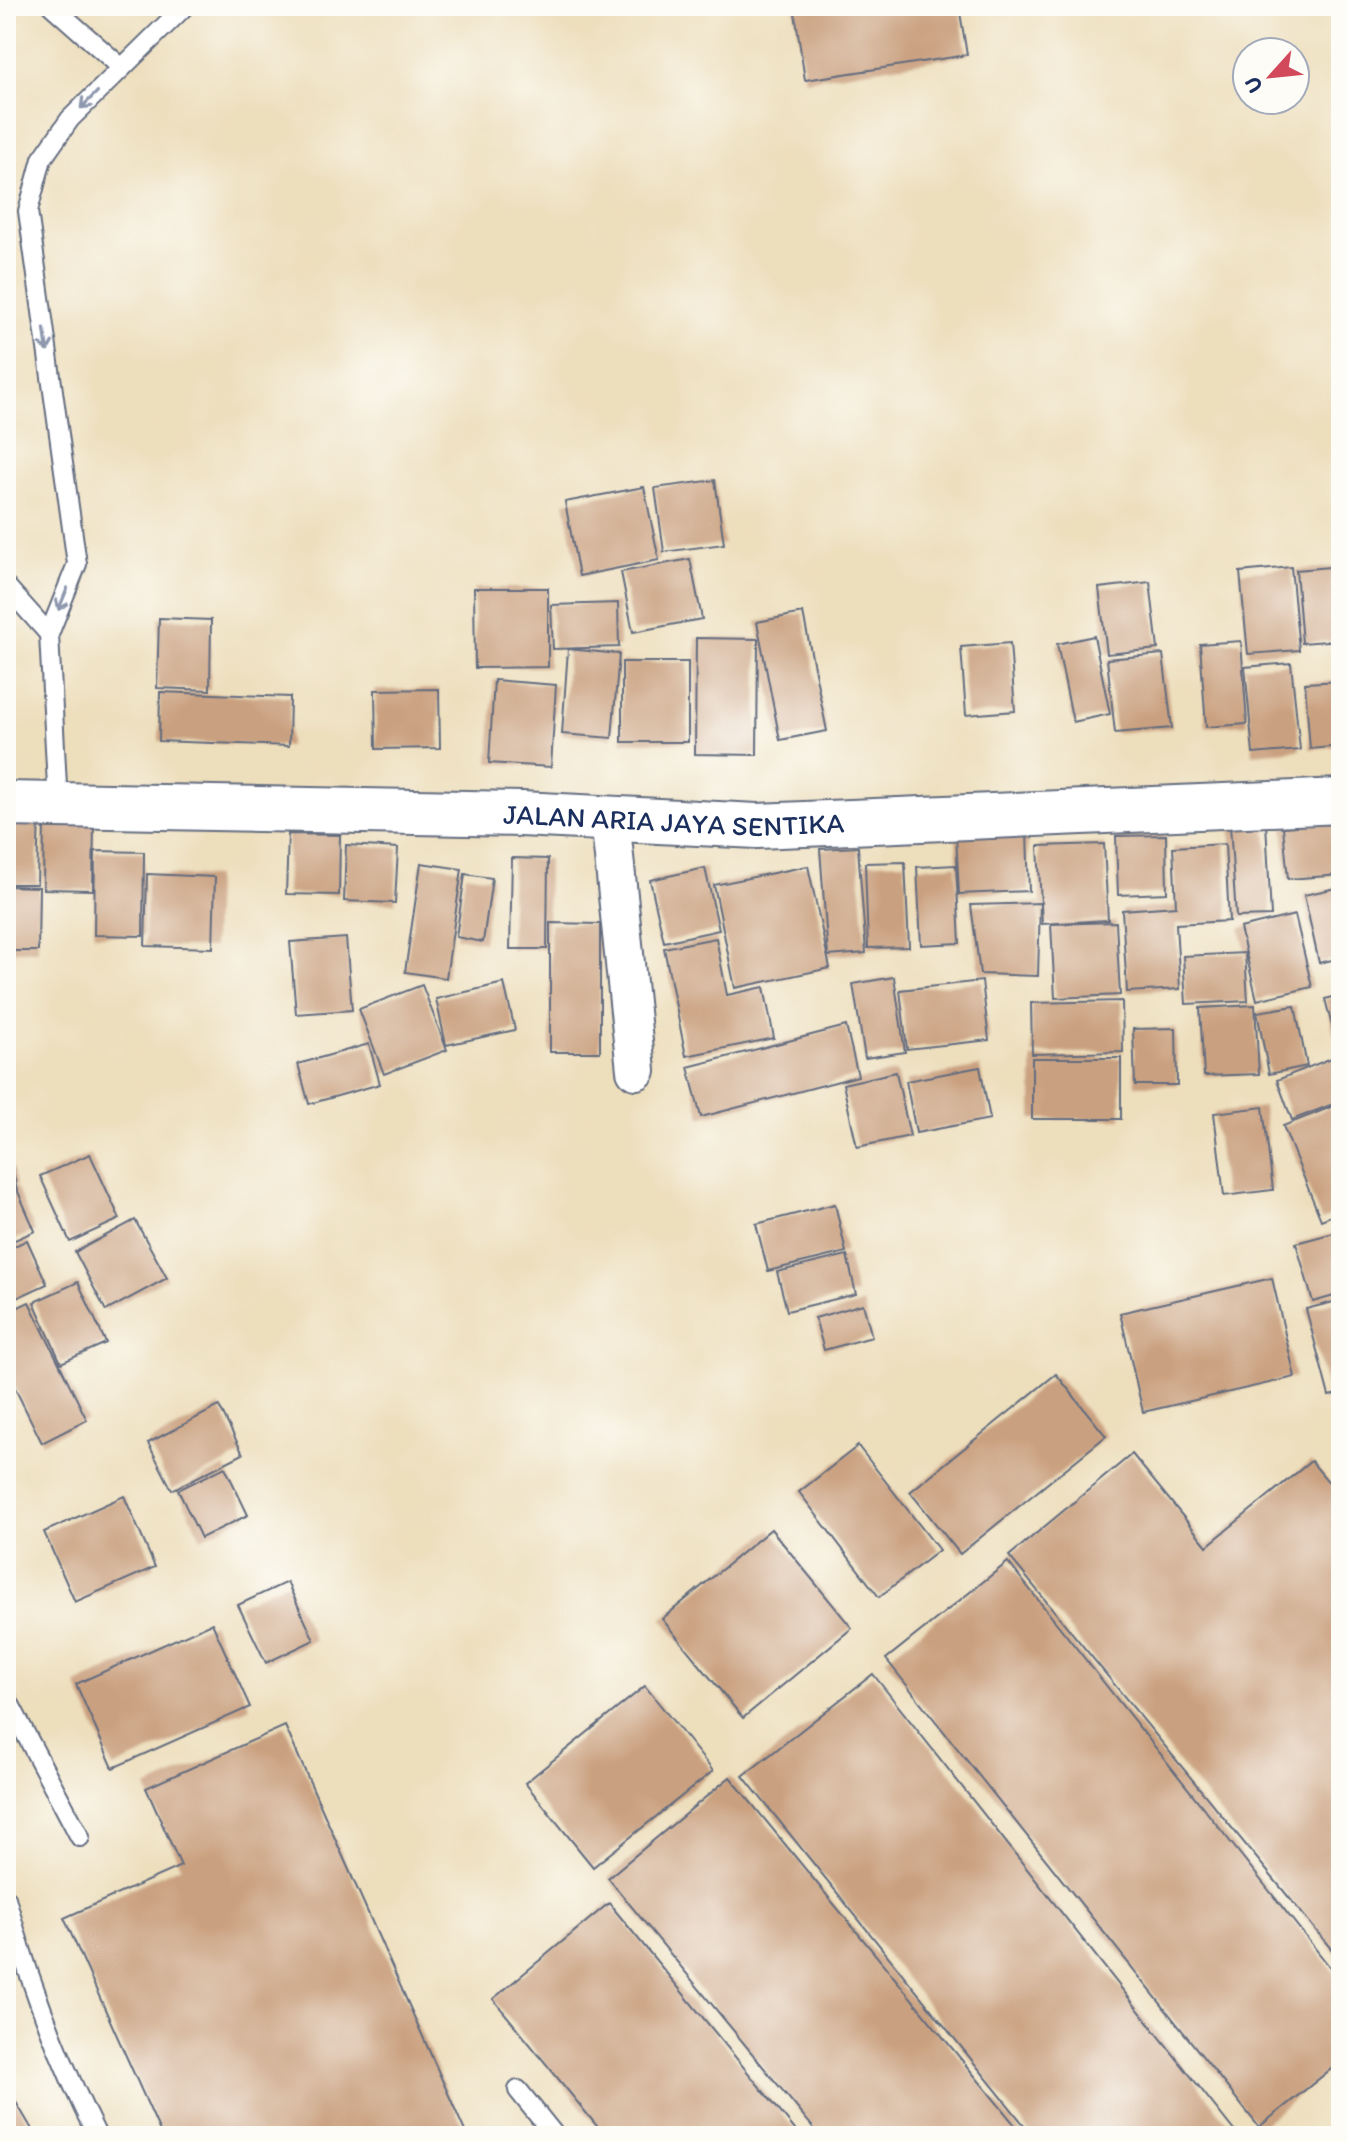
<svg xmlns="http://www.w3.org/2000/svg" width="1347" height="2142" viewBox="0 0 1347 2142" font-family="Itim,sans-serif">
<rect width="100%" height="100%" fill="#fdfcf7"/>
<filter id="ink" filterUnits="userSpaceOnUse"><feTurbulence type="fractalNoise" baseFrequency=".0125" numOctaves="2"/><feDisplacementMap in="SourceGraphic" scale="16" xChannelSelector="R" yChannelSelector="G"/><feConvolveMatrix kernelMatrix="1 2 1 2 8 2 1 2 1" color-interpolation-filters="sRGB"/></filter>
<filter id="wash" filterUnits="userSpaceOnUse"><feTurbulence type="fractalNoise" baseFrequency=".006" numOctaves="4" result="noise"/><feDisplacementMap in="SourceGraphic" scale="32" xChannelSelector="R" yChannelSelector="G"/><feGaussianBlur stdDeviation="1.8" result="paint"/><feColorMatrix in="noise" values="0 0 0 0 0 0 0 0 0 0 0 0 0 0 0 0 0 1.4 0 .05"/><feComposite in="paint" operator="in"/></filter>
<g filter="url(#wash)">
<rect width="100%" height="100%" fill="#eddebc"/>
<g id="blocks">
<g fill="#caa180">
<path d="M 794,6 L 959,6 L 967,55 L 805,80 Z"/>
<path d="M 715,480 L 724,544 L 664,552 L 655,488 Z"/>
<path d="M 644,487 L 659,560 L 579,576 L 565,502 Z"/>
<path d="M 690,559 L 702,619 L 633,632 L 621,572 Z"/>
<path d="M 1341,566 L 1341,640 L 1302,643 L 1296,570 Z"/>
<path d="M 1291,567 L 1299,650 L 1248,654 L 1240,572 Z"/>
<path d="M 1150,582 L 1158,649 L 1107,654 L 1099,588 Z"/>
<path d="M 474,588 L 548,588 L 548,667 L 475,668 Z"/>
<path d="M 618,603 L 619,647 L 553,649 L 551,605 Z"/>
<path d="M 803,613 L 827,731 L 780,740 L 757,622 Z"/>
<path d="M 159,618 L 211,620 L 210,690 L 157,688 Z"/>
<path d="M 1094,636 L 1110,714 L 1073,722 L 1057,644 Z"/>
<path d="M 696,638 L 758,639 L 757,755 L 695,754 Z"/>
<path d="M 1241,641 L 1247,724 L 1206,727 L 1200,644 Z"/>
<path d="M 1010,643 L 1015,711 L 966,715 L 961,647 Z"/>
<path d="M 568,649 L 619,654 L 612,738 L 562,734 Z"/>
<path d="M 1163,654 L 1172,728 L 1115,733 L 1107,659 Z"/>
<rect x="622" y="662" width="66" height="80"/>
<path d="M 1291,663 L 1300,750 L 1253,754 L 1245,667 Z"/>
<path d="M 494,680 L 556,685 L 551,767 L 489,763 Z"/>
<path d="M 1341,681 L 1341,746 L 1310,749 L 1305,683 Z"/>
<path d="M 439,689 L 440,748 L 376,749 L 375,690 Z"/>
<path d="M 160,692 L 290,697 L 289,746 L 159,741 Z"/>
<path d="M 6,810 L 39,811 L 37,884 L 6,884 Z"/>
<path d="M 44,821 L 94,822 L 93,890 L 43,889 Z"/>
<path d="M 1340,822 L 1341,875 L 1288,879 L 1283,827 Z"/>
<path d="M 1266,823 L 1271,916 L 1236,917 L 1230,825 Z"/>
<path d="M 1027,833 L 1029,891 L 959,894 L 956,835 Z"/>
<path d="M 288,834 L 340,835 L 339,895 L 286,894 Z"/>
<path d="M 1166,835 L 1167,893 L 1118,895 L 1116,836 Z"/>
<path d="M 1104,844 L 1108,920 L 1042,924 L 1038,846 Z"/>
<path d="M 1225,844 L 1229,921 L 1176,924 L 1180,989 L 1127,992 L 1122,910 L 1176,906 L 1173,847 Z"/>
<path d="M 346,845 L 398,848 L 395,903 L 344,901 Z"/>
<path d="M 858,847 L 866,953 L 828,956 L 820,849 Z"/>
<path d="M 95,851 L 144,852 L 143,936 L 94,935 Z"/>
<path d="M 512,858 L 548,859 L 547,949 L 510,949 Z"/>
<path d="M 905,862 L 909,947 L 868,948 L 865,863 Z"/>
<path d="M 421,863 L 462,869 L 446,978 L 405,972 Z"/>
<path d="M 956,865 L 960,943 L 921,945 L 917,867 Z"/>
<path d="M 808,866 L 830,968 L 735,988 L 714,885 Z"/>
<path d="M 705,868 L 719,930 L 664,942 L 650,880 Z"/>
<path d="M 147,874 L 215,877 L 213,948 L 145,946 Z"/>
<path d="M 465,874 L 492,878 L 483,942 L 456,937 Z"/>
<path d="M 6,886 L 39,887 L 38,951 L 6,951 Z"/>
<path d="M 1341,887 L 1341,958 L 1319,963 L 1304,895 Z"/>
<path d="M 1040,903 L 1038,976 L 980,974 L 971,905 Z"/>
<path d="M 1295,915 L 1312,987 L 1257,1000 L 1240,928 Z"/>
<path d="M 1116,922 L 1120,995 L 1055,998 L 1051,924 Z"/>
<path d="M 550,923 L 600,924 L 600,1052 L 550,1052 Z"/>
<path d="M 346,938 L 352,1010 L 296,1014 L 290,942 Z"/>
<path d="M 716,938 L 727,995 L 764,987 L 774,1038 L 686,1056 L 664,948 Z"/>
<path d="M 1245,953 L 1248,1001 L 1186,1004 L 1183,956 Z"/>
<path d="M 894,977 L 905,1052 L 865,1058 L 853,984 Z"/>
<path d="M 982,981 L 989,1040 L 907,1049 L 900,990 Z"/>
<path d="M 504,983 L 515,1030 L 446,1045 L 436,999 Z"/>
<path d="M 422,985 L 447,1050 L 384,1074 L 359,1009 Z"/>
<path d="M 1341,995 L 1341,1057 L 1340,1057 L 1325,999 Z"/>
<path d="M 1122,1001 L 1123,1052 L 1032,1054 L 1031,1003 Z"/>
<path d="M 1255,1005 L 1259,1074 L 1204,1076 L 1200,1008 Z"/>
<path d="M 1295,1006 L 1307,1066 L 1269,1074 L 1257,1012 Z"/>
<path d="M 846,1026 L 858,1076 L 701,1117 L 688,1067 Z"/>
<path d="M 1176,1028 L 1177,1085 L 1135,1085 L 1133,1029 Z"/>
<path d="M 369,1044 L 380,1084 L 309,1104 L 298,1064 Z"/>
<path d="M 1334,1057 L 1341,1074 L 1341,1101 L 1292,1120 L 1277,1080 Z"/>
<rect x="1032" y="1058" width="89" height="61"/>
<path d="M 980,1067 L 990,1119 L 916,1133 L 906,1081 Z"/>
<path d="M 896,1072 L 910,1136 L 857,1147 L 843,1084 Z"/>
<path d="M 1341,1103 L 1341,1212 L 1321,1220 L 1283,1126 Z"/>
<path d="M 1263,1107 L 1273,1190 L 1224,1196 L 1214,1113 Z"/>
<path d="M 6,1138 L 16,1185 L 6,1187 Z"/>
<path d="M 90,1154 L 120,1219 L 70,1242 L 40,1176 Z"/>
<path d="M 16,1187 L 35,1231 L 6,1244 L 6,1191 Z"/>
<path d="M 835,1204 L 846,1252 L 768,1271 L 756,1224 Z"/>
<path d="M 135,1220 L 167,1278 L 106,1311 L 75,1252 Z"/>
<path d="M 1341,1231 L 1341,1294 L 1313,1302 L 1296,1243 Z"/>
<path d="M 27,1240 L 47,1284 L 6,1303 L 6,1250 Z"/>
<path d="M 847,1255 L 856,1294 L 787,1311 L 777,1272 Z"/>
<path d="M 1272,1278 L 1295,1377 L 1143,1412 L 1120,1313 Z"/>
<path d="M 78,1282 L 106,1343 L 61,1363 L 34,1302 Z"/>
<path d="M 1341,1300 L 1341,1393 L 1329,1396 L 1306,1309 Z"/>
<path d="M 29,1302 L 87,1420 L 42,1443 L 6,1370 L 6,1313 Z"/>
<path d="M 863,1304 L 872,1337 L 824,1350 L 815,1318 Z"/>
<path d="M 1056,1374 L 1106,1436 L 960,1554 L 910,1492 Z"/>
<path d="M 219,1406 L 243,1454 L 172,1490 L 148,1443 Z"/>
<path d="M 858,1446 L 939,1550 L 879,1597 L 799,1492 Z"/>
<path d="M 1132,1454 L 1207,1546 L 1311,1461 L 1341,1497 L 1341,1961 L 1009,1556 Z"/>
<path d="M 225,1467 L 248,1515 L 201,1538 L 178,1490 Z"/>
<path d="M 124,1496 L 155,1567 L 75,1602 L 44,1532 Z"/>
<path d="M 771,1529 L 852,1628 L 743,1718 L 662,1619 Z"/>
<path d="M 1008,1562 L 1341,1981 L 1341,2061 L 1259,2127 L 886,1659 Z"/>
<path d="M 287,1582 L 314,1640 L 266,1663 L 238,1605 Z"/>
<path d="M 212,1623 L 250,1707 L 113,1768 L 76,1684 Z"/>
<path d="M 873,1674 L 1238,2136 L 1033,2136 L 743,1776 Z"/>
<path d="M 645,1686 L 713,1771 L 593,1867 L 525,1783 Z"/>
<path d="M 285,1726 L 341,1852 L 467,2136 L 162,2136 L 64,1918 L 181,1866 L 146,1788 Z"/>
<path d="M 730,1777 L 1024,2136 L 820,2136 L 608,1878 Z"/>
<path d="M 609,1903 L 800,2136 L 605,2136 L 493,1999 Z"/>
<path d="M 10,2092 L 36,2136 L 6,2136 L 6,2094 Z"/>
</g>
</g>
</g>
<g filter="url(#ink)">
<use href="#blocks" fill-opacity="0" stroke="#646c7f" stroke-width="2"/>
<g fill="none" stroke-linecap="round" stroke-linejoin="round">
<defs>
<g id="service">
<path d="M 52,6 L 122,68"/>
<path d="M 6,586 L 49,634"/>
<path d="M 58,805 L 49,634 L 77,564 L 28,211 L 42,159 L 70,119 L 185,6"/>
<path d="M 6,1697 L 80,1837"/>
<path d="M 6,1898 C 28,1981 59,2059 97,2136"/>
<path d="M 518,2090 L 555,2136"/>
<path d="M 1340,2136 L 1341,2135"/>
</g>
<path id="minor" d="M 610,818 L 636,1070"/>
<g id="tertiary">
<path id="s1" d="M 6,804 L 521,814 L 757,826 L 1341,801"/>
</g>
</defs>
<use href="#service" stroke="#646c7f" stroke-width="22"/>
<use href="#minor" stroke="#646c7f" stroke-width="42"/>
<use href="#tertiary" stroke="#646c7f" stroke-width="48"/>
<use href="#service" stroke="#fff" stroke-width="18"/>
<use href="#minor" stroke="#fff" stroke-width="38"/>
<use href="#tertiary" stroke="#fff" stroke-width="44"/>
</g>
<defs><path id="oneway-shaft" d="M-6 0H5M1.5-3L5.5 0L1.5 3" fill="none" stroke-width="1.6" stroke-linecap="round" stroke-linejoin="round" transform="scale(2)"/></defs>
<g stroke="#8d97ae">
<use href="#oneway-shaft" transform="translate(89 100) rotate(135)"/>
<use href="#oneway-shaft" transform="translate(46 340) rotate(82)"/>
<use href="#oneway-shaft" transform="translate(63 599) rotate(112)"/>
</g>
</g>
<g text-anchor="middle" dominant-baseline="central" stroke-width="8" stroke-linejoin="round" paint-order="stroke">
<g font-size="28" fill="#1b2f5e" stroke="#fdfcf7">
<text stroke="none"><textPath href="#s1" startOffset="668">JALAN ARIA JAYA SENTIKA</textPath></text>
</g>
</g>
<rect width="1347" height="2142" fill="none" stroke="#fdfcf7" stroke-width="32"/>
<g transform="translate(1271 76) rotate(243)"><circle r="38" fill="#fdfcf7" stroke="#a3aaba" stroke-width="2"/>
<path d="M0-6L14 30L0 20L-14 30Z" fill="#d1495b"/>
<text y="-12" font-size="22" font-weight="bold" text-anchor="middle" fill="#1b2f5e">U</text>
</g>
</svg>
